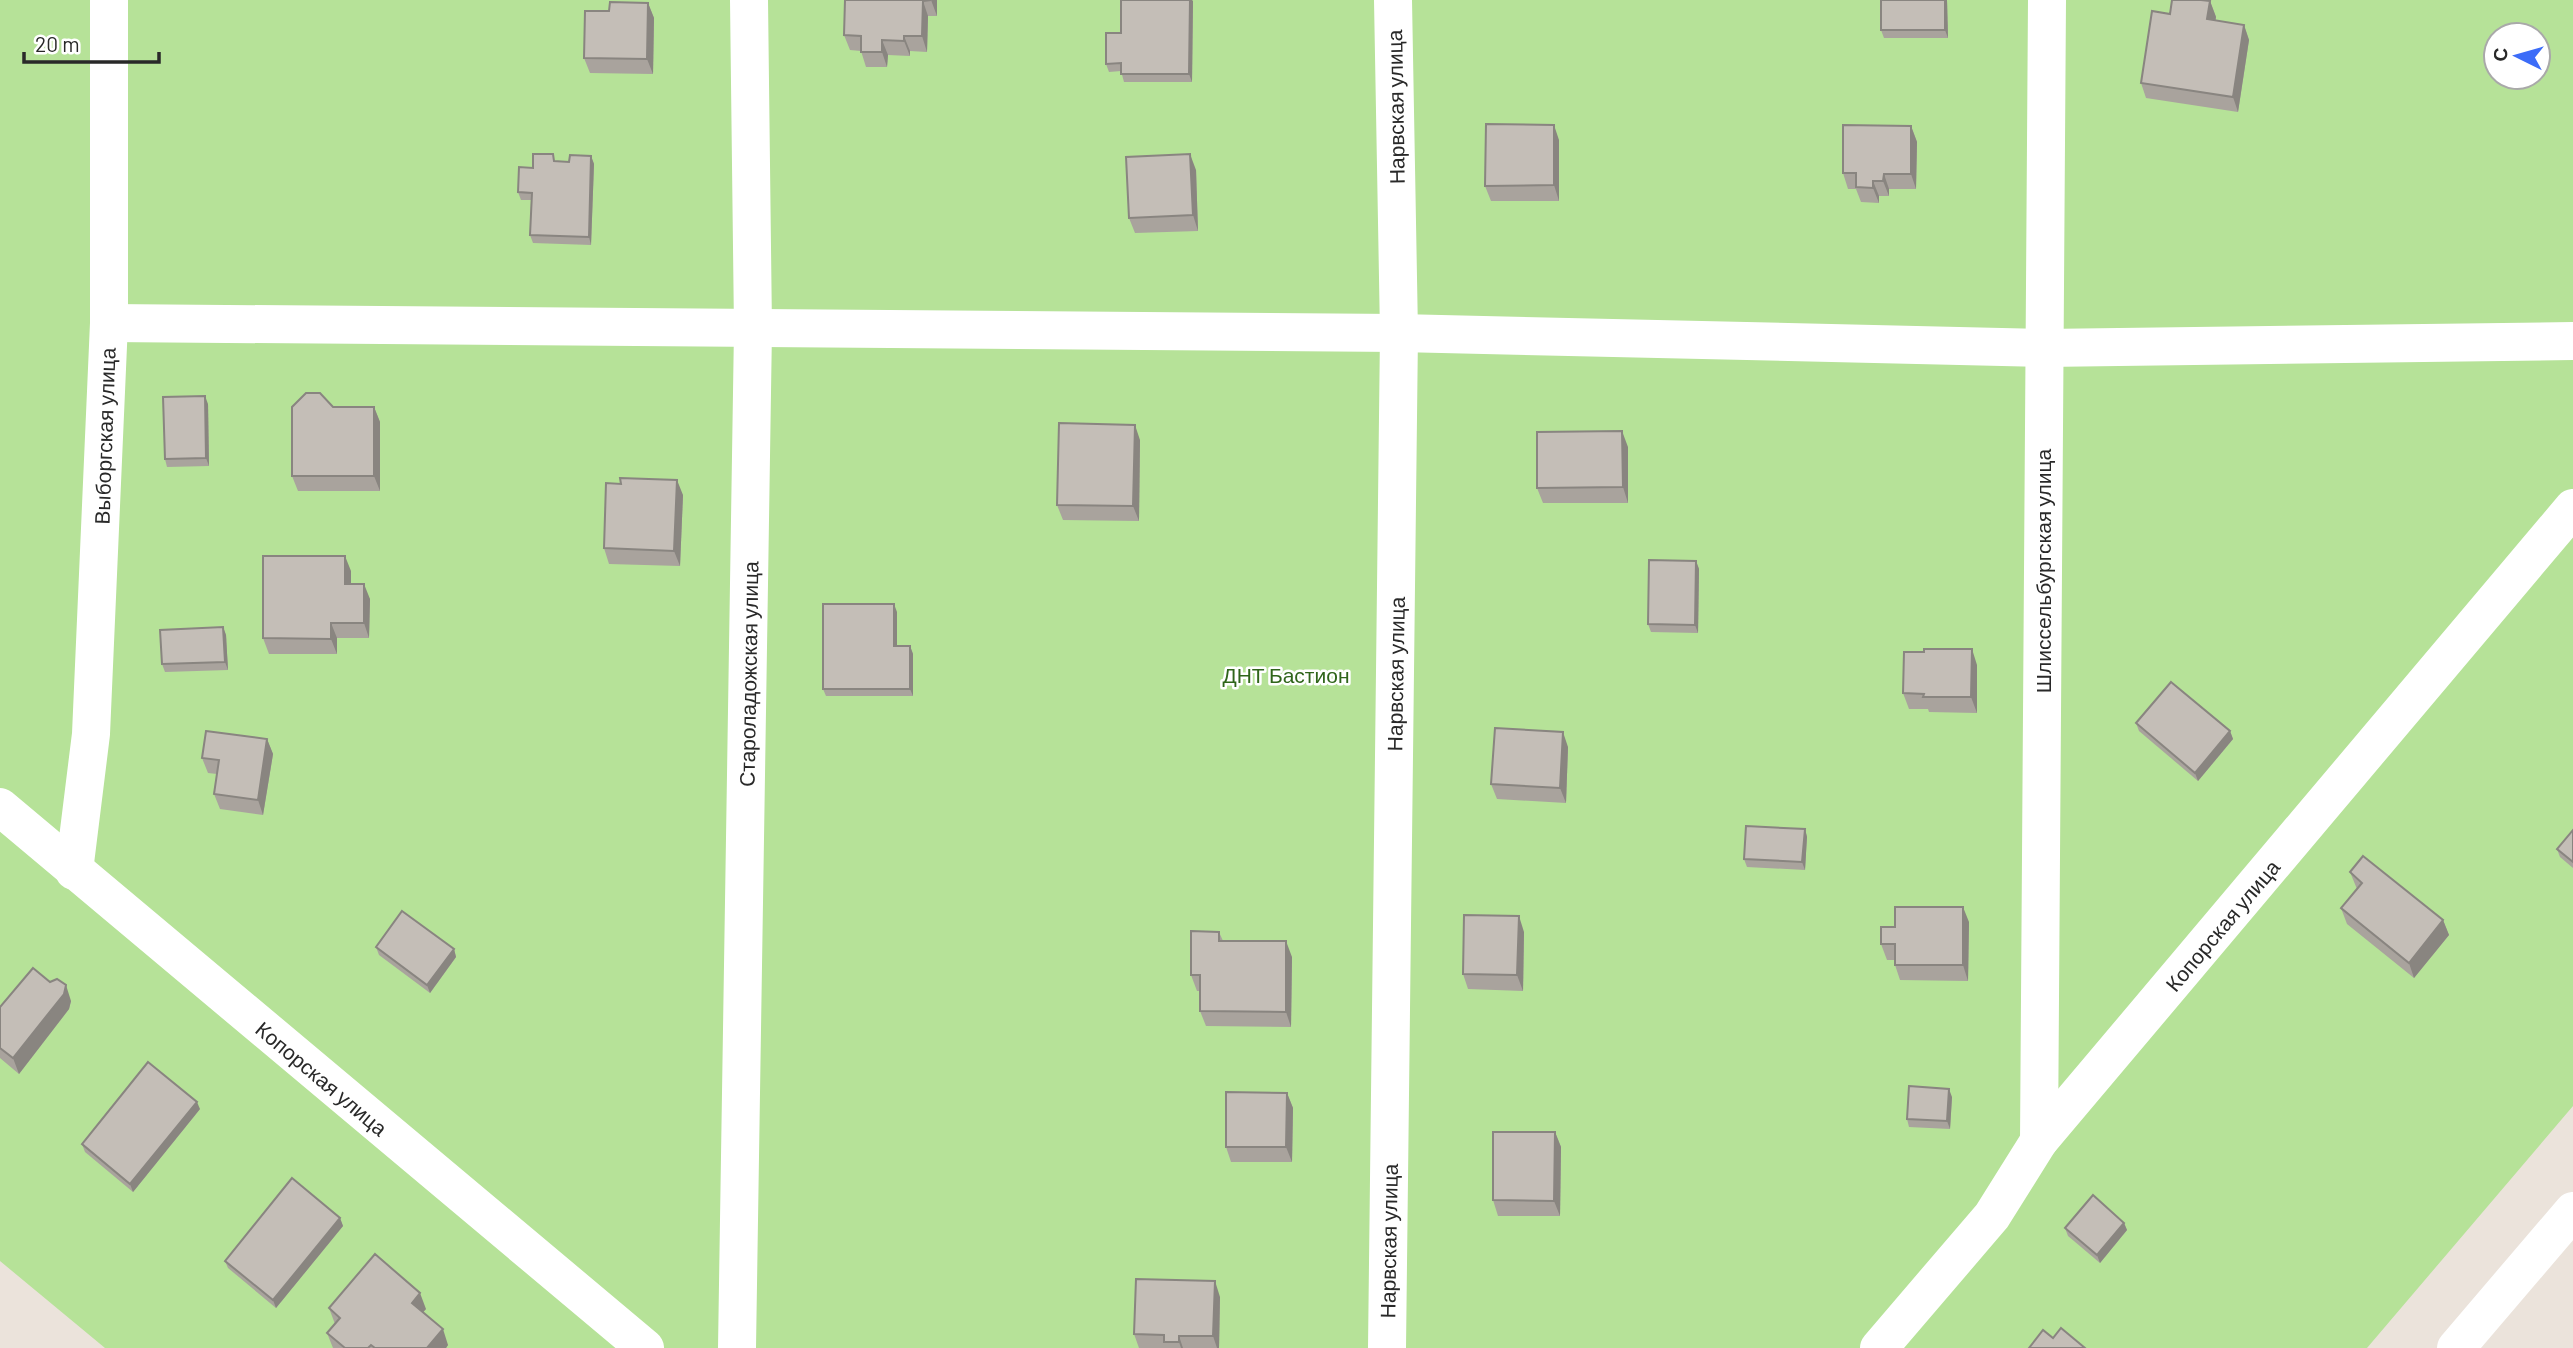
<svg xmlns="http://www.w3.org/2000/svg" width="2573" height="1348" viewBox="0 0 2573 1348" font-family="Barlow,sans-serif">
<rect width="100%" height="100%" fill="#ebe3db"/>
<path fill="#b6e298" fill-rule="evenodd" d="M 0,0 L 2573,0 L 2573,1106 L 2367,1348 L 105,1348 L 0,1261 ZM 2496,35 L 2538,35 L 2538,77 L 2496,77 Z"/>
<g fill="none" stroke-linecap="round" stroke-linejoin="round">
<g stroke="#fff" stroke-width="38">
<path d="M 109,323 L 1399,333 L 2044,348 L 2573,341"/>
<path d="M 0,807 L 645,1348"/>
<path d="M 74,871 L 91,734 L 109,323 L 109,0"/>
<path d="M 2039,1141 L 2047,0"/>
<path d="M 737,1348 L 753,329 L 749,0"/>
<path d="M 1387,1348 L 1399,333 L 1393,0"/>
<path d="M 1879,1348 L 1992,1216 L 2039,1141 L 2573,508"/>
<path d="M 2456,1348 L 2573,1211"/>
</g>
</g>
<g fill="#a9a39d">
<path d="M 845,0 L 937,0 L 937,16 L 928,16 L 927,52 L 910,51 L 910,56 L 888,55 L 887,67 L 866,67 L 861,51 L 850,50 L 844,35 Z"/>
<path d="M 1881,0 L 1947,0 L 1948,38 L 1884,38 L 1881,30 Z"/>
<path d="M 1193,1 L 1192,82 L 1124,82 L 1121,71 L 1109,72 L 1106,64 L 1121,33 Z"/>
<path d="M 2210,1 L 2216,17 L 2215,21 L 2244,25 L 2249,40 L 2238,112 L 2146,98 L 2141,83 L 2170,14 Z"/>
<path d="M 648,3 L 654,18 L 653,74 L 590,73 L 584,58 L 609,11 Z"/>
<path d="M 1911,126 L 1917,142 L 1916,189 L 1889,189 L 1889,196 L 1879,196 L 1879,203 L 1861,202 L 1856,189 L 1848,189 L 1843,173 Z"/>
<path d="M 1559,140 L 1559,201 L 1491,201 L 1485,186 Z"/>
<path d="M 591,156 L 594,164 L 591,245 L 533,243 L 530,235 L 531,200 L 521,200 L 518,192 L 533,168 L 556,161 L 569,162 Z"/>
<path d="M 1196,170 L 1198,231 L 1135,233 L 1129,218 Z"/>
<path d="M 208,404 L 209,466 L 167,467 L 165,459 Z"/>
<path d="M 333,407 L 374,407 L 380,422 L 380,491 L 298,491 L 292,476 Z"/>
<path d="M 1140,440 L 1139,521 L 1063,520 L 1057,505 Z"/>
<path d="M 1628,447 L 1628,503 L 1543,503 L 1537,488 Z"/>
<path d="M 621,484 L 683,495 L 680,566 L 609,564 L 604,548 Z"/>
<path d="M 1696,561 L 1699,569 L 1698,633 L 1651,632 L 1648,624 Z"/>
<path d="M 351,571 L 351,584 L 370,599 L 369,638 L 337,638 L 337,654 L 269,654 L 263,638 Z"/>
<path d="M 897,612 L 897,646 L 910,646 L 913,654 L 913,696 L 826,696 L 823,689 Z"/>
<path d="M 223,627 L 226,635 L 228,670 L 165,672 L 162,664 Z"/>
<path d="M 1977,665 L 1977,713 L 1929,712 L 1928,709 L 1909,709 L 1903,693 Z"/>
<path d="M 2136,723 L 2230,731 L 2233,739 L 2198,781 L 2139,731 Z"/>
<path d="M 267,739 L 273,754 L 263,815 L 220,809 L 214,794 L 217,774 L 208,773 L 202,758 Z"/>
<path d="M 1568,747 L 1566,803 L 1497,799 L 1491,784 Z"/>
<path d="M 1805,829 L 1807,837 L 1805,870 L 1747,867 L 1744,859 Z"/>
<path d="M 2573,830 L 2573,868 L 2560,857 L 2557,849 Z"/>
<path d="M 2350,872 L 2443,920 L 2449,935 L 2414,978 L 2347,924 L 2341,908 L 2357,889 Z"/>
<path d="M 1969,922 L 1968,981 L 1900,980 L 1895,965 L 1895,960 L 1887,960 L 1881,944 L 1895,927 Z"/>
<path d="M 1219,932 L 1223,941 L 1292,957 L 1291,1027 L 1206,1026 L 1200,1011 L 1200,991 L 1197,991 L 1191,975 Z"/>
<path d="M 1524,932 L 1523,991 L 1468,989 L 1463,974 Z"/>
<path d="M 376,947 L 454,949 L 456,957 L 430,993 L 379,955 Z"/>
<path d="M 71,1001 L 69,1009 L 19,1074 L 0,1058 L 0,1007 Z"/>
<path d="M 1287,1093 L 1293,1108 L 1292,1162 L 1231,1162 L 1226,1147 Z"/>
<path d="M 1952,1097 L 1950,1129 L 1909,1127 L 1907,1119 Z"/>
<path d="M 200,1109 L 133,1192 L 85,1152 L 82,1144 Z"/>
<path d="M 1555,1132 L 1561,1147 L 1560,1216 L 1498,1216 L 1493,1200 Z"/>
<path d="M 340,1218 L 343,1226 L 276,1308 L 228,1268 L 225,1261 Z"/>
<path d="M 2124,1223 L 2127,1230 L 2100,1263 L 2068,1236 L 2065,1228 Z"/>
<path d="M 1220,1297 L 1219,1348 L 1139,1348 L 1134,1334 Z"/>
<path d="M 329,1308 L 426,1309 L 423,1312 L 448,1345 L 446,1348 L 333,1348 L 327,1333 L 335,1324 Z"/>
</g>
<g fill="#898580">
<path d="M 931,0 L 937,0 L 937,16 Z"/>
<path d="M 1190,0 L 1192,0 L 1193,1 L 1192,82 L 1189,74 Z"/>
<path d="M 1945,0 L 1947,0 L 1948,38 L 1945,30 Z"/>
<path d="M 923,1 L 928,16 L 927,52 L 922,36 Z"/>
<path d="M 2210,1 L 2216,17 L 2213,35 L 2207,19 Z"/>
<path d="M 648,3 L 654,18 L 653,74 L 647,59 Z"/>
<path d="M 2244,25 L 2249,40 L 2238,112 L 2233,97 Z"/>
<path d="M 904,36 L 910,51 L 910,56 L 904,41 Z"/>
<path d="M 882,40 L 888,55 L 887,67 L 882,52 Z"/>
<path d="M 1554,125 L 1559,140 L 1559,201 L 1554,185 Z"/>
<path d="M 1911,126 L 1917,142 L 1916,189 L 1911,174 Z"/>
<path d="M 1190,154 L 1196,170 L 1198,231 L 1193,215 Z"/>
<path d="M 591,156 L 594,164 L 591,245 L 589,237 Z"/>
<path d="M 1884,174 L 1889,189 L 1889,196 L 1883,181 Z"/>
<path d="M 1873,181 L 1879,196 L 1879,203 L 1873,188 Z"/>
<path d="M 205,396 L 208,404 L 209,466 L 206,458 Z"/>
<path d="M 374,407 L 380,422 L 380,491 L 374,476 Z"/>
<path d="M 1135,425 L 1140,440 L 1139,521 L 1133,506 Z"/>
<path d="M 1622,431 L 1628,447 L 1628,503 L 1623,487 Z"/>
<path d="M 677,480 L 683,495 L 680,566 L 674,551 Z"/>
<path d="M 345,556 L 351,571 L 351,599 L 345,584 Z"/>
<path d="M 1696,561 L 1699,569 L 1698,633 L 1695,625 Z"/>
<path d="M 364,584 L 370,599 L 369,638 L 364,623 Z"/>
<path d="M 894,604 L 897,612 L 897,654 L 894,646 Z"/>
<path d="M 331,623 L 337,638 L 337,654 L 331,639 Z"/>
<path d="M 223,627 L 226,635 L 228,670 L 225,662 Z"/>
<path d="M 910,646 L 913,654 L 913,696 L 910,689 Z"/>
<path d="M 1972,649 L 1977,665 L 1977,713 L 1971,697 Z"/>
<path d="M 2230,731 L 2233,739 L 2198,781 L 2195,773 Z"/>
<path d="M 1563,732 L 1568,747 L 1566,803 L 1560,788 Z"/>
<path d="M 267,739 L 273,754 L 263,815 L 258,800 Z"/>
<path d="M 1805,829 L 1807,837 L 1805,870 L 1802,862 Z"/>
<path d="M 1963,907 L 1969,922 L 1968,981 L 1963,965 Z"/>
<path d="M 1519,916 L 1524,932 L 1523,991 L 1517,975 Z"/>
<path d="M 2443,920 L 2449,935 L 2414,978 L 2409,963 Z"/>
<path d="M 1286,941 L 1292,957 L 1291,1027 L 1286,1012 Z"/>
<path d="M 454,949 L 456,957 L 430,993 L 427,985 Z"/>
<path d="M 66,985 L 71,1001 L 69,1009 L 19,1074 L 13,1058 Z"/>
<path d="M 1949,1089 L 1952,1097 L 1950,1129 L 1947,1121 Z"/>
<path d="M 1287,1093 L 1293,1108 L 1292,1162 L 1286,1147 Z"/>
<path d="M 197,1102 L 200,1109 L 133,1192 L 130,1184 Z"/>
<path d="M 1555,1132 L 1561,1147 L 1560,1216 L 1554,1201 Z"/>
<path d="M 340,1218 L 343,1226 L 276,1308 L 273,1300 Z"/>
<path d="M 2124,1223 L 2127,1230 L 2100,1263 L 2097,1255 Z"/>
<path d="M 1215,1281 L 1220,1297 L 1219,1348 L 1217,1348 L 1213,1336 Z"/>
<path d="M 420,1293 L 426,1309 L 417,1319 L 412,1303 Z"/>
<path d="M 443,1329 L 448,1345 L 446,1348 L 427,1348 Z"/>
<path d="M 1179,1336 L 1183,1348 L 1181,1348 L 1179,1342 Z"/>
</g>
<g fill="#c4beb7" stroke="#898580" stroke-width="2">
<path d="M 845,0 L 931,0 L 923,1 L 922,36 L 904,36 L 904,41 L 882,40 L 882,52 L 861,52 L 861,36 L 844,35 Z"/>
<path d="M 1121,0 L 1190,0 L 1189,74 L 1121,74 L 1121,63 L 1106,64 L 1106,33 L 1121,33 Z"/>
<rect x="1881" y="0" width="64" height="30"/>
<path d="M 2172,0 L 2201,0 L 2210,1 L 2207,19 L 2244,25 L 2233,97 L 2141,83 L 2152,11 L 2170,14 Z"/>
<path d="M 610,2 L 648,3 L 647,59 L 584,58 L 585,11 L 609,11 Z"/>
<path d="M 1486,124 L 1554,125 L 1554,185 L 1485,186 Z"/>
<path d="M 1843,125 L 1911,126 L 1911,174 L 1884,174 L 1883,181 L 1873,181 L 1873,188 L 1856,187 L 1856,173 L 1843,173 Z"/>
<path d="M 533,154 L 553,154 L 554,161 L 569,162 L 570,155 L 591,156 L 589,237 L 530,235 L 532,193 L 518,192 L 519,167 L 533,168 Z"/>
<path d="M 1190,154 L 1193,215 L 1129,218 L 1126,157 Z"/>
<path d="M 306,393 L 320,393 L 333,407 L 374,407 L 374,476 L 292,476 L 292,407 Z"/>
<path d="M 205,396 L 206,458 L 165,459 L 163,397 Z"/>
<path d="M 1059,423 L 1135,425 L 1133,506 L 1057,505 Z"/>
<path d="M 1622,431 L 1623,487 L 1537,488 L 1537,432 Z"/>
<path d="M 620,478 L 677,480 L 674,551 L 604,548 L 606,483 L 621,484 Z"/>
<path d="M 263,556 L 345,556 L 345,584 L 364,584 L 364,623 L 331,623 L 331,639 L 263,638 Z"/>
<path d="M 1649,560 L 1696,561 L 1695,625 L 1648,624 Z"/>
<path d="M 823,604 L 894,604 L 894,646 L 910,646 L 910,689 L 823,689 Z"/>
<path d="M 223,627 L 225,662 L 162,664 L 160,630 Z"/>
<path d="M 1924,649 L 1972,649 L 1971,697 L 1923,697 L 1924,694 L 1903,693 L 1904,652 L 1924,652 Z"/>
<path d="M 2171,682 L 2230,731 L 2195,773 L 2136,723 Z"/>
<path d="M 1495,728 L 1563,732 L 1560,788 L 1491,784 Z"/>
<path d="M 206,731 L 267,739 L 258,800 L 214,794 L 219,760 L 202,758 Z"/>
<path d="M 1746,826 L 1805,829 L 1802,862 L 1744,859 Z"/>
<path d="M 2573,830 L 2573,862 L 2557,849 Z"/>
<path d="M 2363,856 L 2443,920 L 2409,963 L 2341,908 L 2362,883 L 2350,872 Z"/>
<path d="M 1895,907 L 1963,907 L 1963,965 L 1895,965 L 1895,944 L 1881,944 L 1881,927 L 1895,927 Z"/>
<path d="M 402,911 L 454,949 L 427,985 L 376,947 Z"/>
<path d="M 1464,915 L 1519,916 L 1517,975 L 1463,974 Z"/>
<path d="M 1191,931 L 1219,932 L 1219,941 L 1286,941 L 1286,1012 L 1200,1011 L 1200,975 L 1191,975 Z"/>
<path d="M 33,968 L 50,982 L 57,979 L 66,985 L 64,994 L 13,1058 L 0,1048 L 0,1007 Z"/>
<path d="M 148,1062 L 197,1102 L 130,1184 L 82,1144 Z"/>
<path d="M 1909,1086 L 1949,1089 L 1947,1121 L 1907,1119 Z"/>
<path d="M 1226,1092 L 1287,1093 L 1286,1147 L 1226,1147 Z"/>
<path d="M 1493,1132 L 1555,1132 L 1554,1201 L 1493,1200 Z"/>
<path d="M 292,1178 L 340,1218 L 273,1300 L 225,1261 Z"/>
<path d="M 2093,1195 L 2124,1223 L 2097,1255 L 2065,1228 Z"/>
<path d="M 375,1254 L 420,1293 L 412,1303 L 443,1329 L 427,1348 L 375,1348 L 371,1345 L 368,1348 L 345,1348 L 327,1333 L 340,1318 L 329,1308 Z"/>
<path d="M 1136,1279 L 1215,1281 L 1213,1336 L 1179,1336 L 1179,1342 L 1164,1342 L 1164,1335 L 1134,1334 Z"/>
<path d="M 2061,1328 L 2085,1348 L 2029,1348 L 2043,1330 L 2053,1338 Z"/>
</g>
<g text-anchor="middle" dominant-baseline="central" stroke-width="5" stroke-linejoin="round" paint-order="stroke">
<g font-size="21" fill="#292929" stroke="#fff">
<text transform="translate(1395 107) rotate(-91)">Нарвская улица</text>
<text transform="translate(104 436) rotate(-88)">Выборгская улица</text>
<text transform="translate(2042 571) rotate(-90)">Шлиссельбургская улица</text>
<text transform="translate(748 674) rotate(-89)">Староладожская улица</text>
<text transform="translate(1395 674) rotate(-89)">Нарвская улица</text>
<text transform="translate(2222 925) rotate(-50)">Копорская улица</text>
<text transform="translate(322 1078) rotate(40)">Копорская улица</text>
<text transform="translate(1388 1241) rotate(-89)">Нарвская улица</text>
</g>
<g font-size="21" fill="#2f651a" stroke="#fff">
<text x="1286" y="674">ДНТ Бастион</text>
</g>
</g>
<g transform="translate(2517 56) rotate(275)"><circle r="33" fill="#ffffff" stroke="#a9a9a9" stroke-width="2"/>
<path d="M0-5L12 26L0 18L-12 26Z" fill="#3c6cf8"/>
<text y="-10" font-size="19" font-weight="bold" text-anchor="middle" fill="#292929">С</text>
</g>
<path d="M24 52v10h135v-10" fill="none" stroke="#292929" stroke-width="3.5"/>
<text x="35" y="52" font-size="21" fill="#292929" stroke="#ffffff" stroke-width="5" paint-order="stroke">20 m</text>
</svg>
